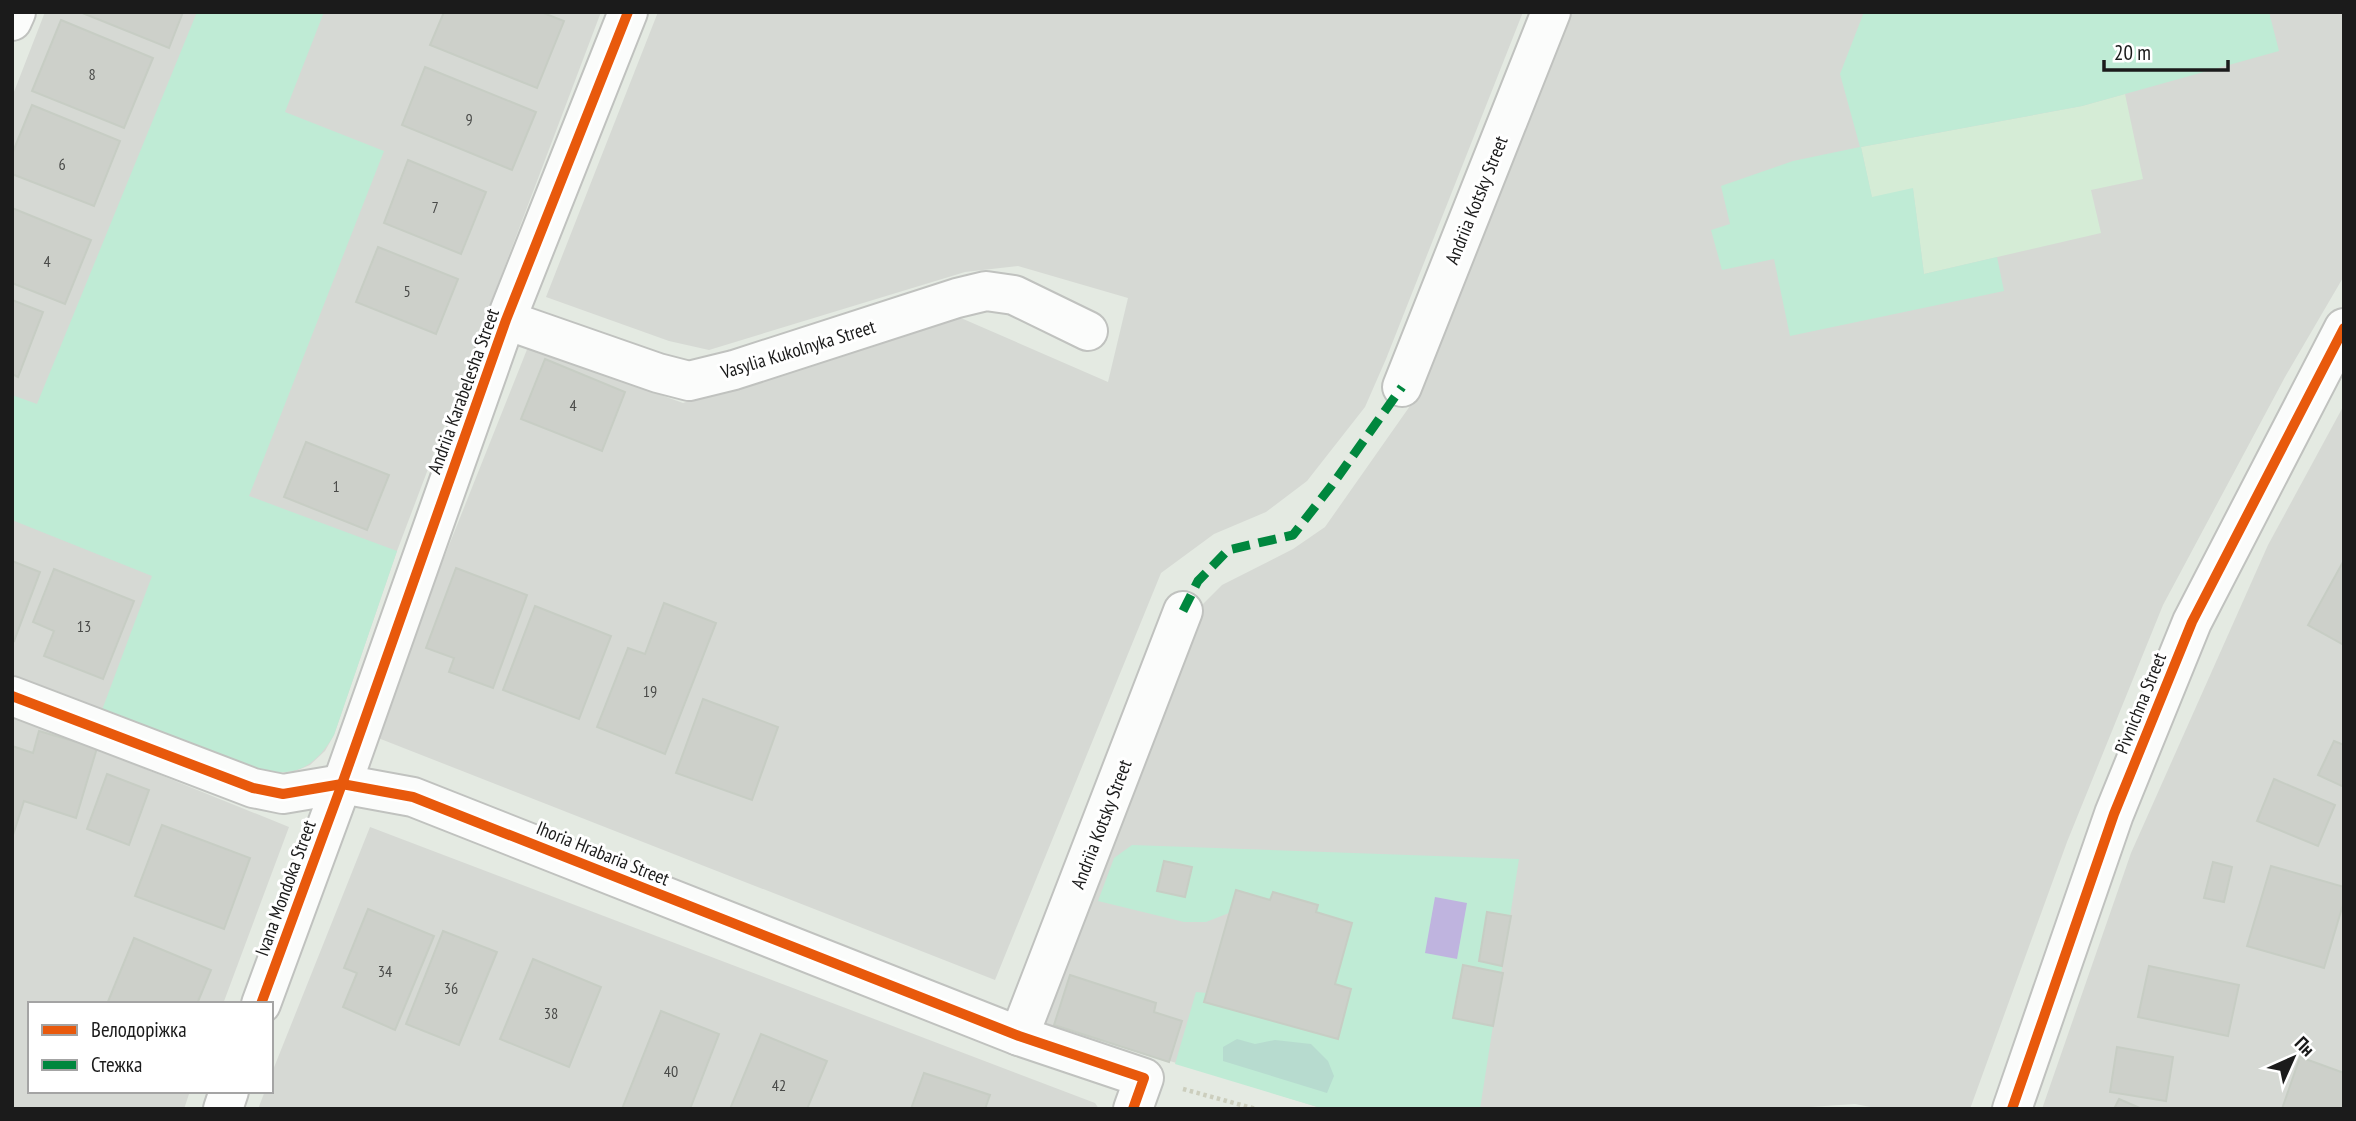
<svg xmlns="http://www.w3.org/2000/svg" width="2356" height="1121" viewBox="0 0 2356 1121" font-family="'PT Sans Narrow',sans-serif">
<rect width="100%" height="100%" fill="#e4eae2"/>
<g fill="#d6d9d4">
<path d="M 45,12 L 601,12 L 397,551 L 334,735 L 325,751 L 310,765 L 293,772 L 102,710 L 12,674 L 12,97 Z"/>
<path d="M 658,12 L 1523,12 L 1386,359 L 1365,407 L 1307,481 L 1266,512 L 1214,534 L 1161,573 L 995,980 L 373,736 L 528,347 L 683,403 L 954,315 L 1108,382 L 1128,298 L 1018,266 L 965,272 L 709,350 L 669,341 L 546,297 Z"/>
<path d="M 1571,12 L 2344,12 L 2344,276 L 2285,377 L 2163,605 L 2067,842 L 1970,1109 L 1881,1109 L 1855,1104 L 1780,1109 L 1324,1109 L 1054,1025 L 1043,1025 L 1200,607 L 1222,585 L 1293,549 L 1325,527 L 1424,386 Z"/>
<path d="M 2344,405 L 2344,1109 L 2042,1109 L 2131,853 L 2268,545 Z"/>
<path d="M 12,715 L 289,827 L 223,1004 L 30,1004 L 30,1091 L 190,1091 L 184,1109 L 12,1109 Z"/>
<path d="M 370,827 L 1095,1103 L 1099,1109 L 258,1109 L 265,1091 L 271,1091 L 271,1075 Z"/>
</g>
<path fill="#d5ecd6" d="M 2125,94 L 2143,179 L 2091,190 L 2101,233 L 1924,274 L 1913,189 L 1872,198 L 1861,147 L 2082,106 Z"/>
<g fill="#bfebd5">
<path d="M 197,12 L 324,12 L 285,112 L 384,151 L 249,496 L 397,551 L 334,735 C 311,773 290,778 248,768 L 102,710 L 152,576 L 12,520 L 12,395 L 37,404 Z"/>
<path d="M 1864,12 L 2269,12 L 2279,51 L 2082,106 L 1861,147 L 1872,197 L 1913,188 L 1924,274 L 1997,257 L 2004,291 L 1790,336 L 1774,259 L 1722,270 L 1711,230 L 1730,224 L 1721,186 L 1793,161 L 1860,147 L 1840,74 Z"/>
<path d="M 1132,845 L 1519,859 L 1480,1109 L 1324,1109 L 1175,1064 L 1196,992 L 1207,993 L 1205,1002 L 1338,1039 L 1351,990 L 1335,984 L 1352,923 L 1316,912 L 1318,905 L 1273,892 L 1270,900 L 1236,891 L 1229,913 L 1206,922 L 1184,922 L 1098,901 L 1114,858 Z"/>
</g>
<path fill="#b7dbcf" d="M 1237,1039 L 1255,1044 L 1275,1040 L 1311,1044 L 1328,1061 L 1334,1076 L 1327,1093 L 1223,1061 L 1223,1047 Z"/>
<path fill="#bfb4df" d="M 1435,897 L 1467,903 L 1457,959 L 1425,953 Z"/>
<g fill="#cdd0ca" stroke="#c7cdc4" stroke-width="2">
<path d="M 80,12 L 183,12 L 169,48 Z"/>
<path d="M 444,12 L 541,12 L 564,21 L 537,88 L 430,45 Z"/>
<path d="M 61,20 L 153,58 L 124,128 L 32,91 Z"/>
<path d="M 425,67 L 536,112 L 512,170 L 402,125 Z"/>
<path d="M 32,105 L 120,141 L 94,206 L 12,174 L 12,154 Z"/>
<path d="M 408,160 L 486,192 L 461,254 L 384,223 Z"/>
<path d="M 12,208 L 91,240 L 65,304 L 12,283 Z"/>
<path d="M 378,247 L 458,279 L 436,334 L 356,302 Z"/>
<path d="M 12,300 L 43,312 L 18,377 L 12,374 Z"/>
<path d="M 545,359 L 625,392 L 602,451 L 521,419 Z"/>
<path d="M 306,442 L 389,475 L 367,530 L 284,497 Z"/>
<path d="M 2344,560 L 2344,645 L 2308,625 Z"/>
<path d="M 12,561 L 40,572 L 14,641 L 12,640 Z"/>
<path d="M 456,568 L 527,595 L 493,688 L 449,672 L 454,658 L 426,648 Z"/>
<path d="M 54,569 L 134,601 L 103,679 L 44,656 L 54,631 L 33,622 Z"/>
<path d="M 664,603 L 716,623 L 665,754 L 597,727 L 628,648 L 645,654 Z"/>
<path d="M 535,606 L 611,636 L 579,719 L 503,690 Z"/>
<path d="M 703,699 L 778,727 L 752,800 L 676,773 Z"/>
<path d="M 39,731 L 97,748 L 76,818 L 24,801 L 12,838 L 12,746 L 33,753 Z"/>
<path d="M 2334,741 L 2344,745 L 2344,787 L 2318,775 Z"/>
<path d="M 107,774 L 149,790 L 129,845 L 87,829 Z"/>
<path d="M 2274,779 L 2335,805 L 2318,846 L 2257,821 Z"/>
<path d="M 162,825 L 250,858 L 224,929 L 135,896 Z"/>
<path d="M 1164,861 L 1192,867 L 1185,897 L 1157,891 Z"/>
<path d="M 2213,862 L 2232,867 L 2224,902 L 2204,898 Z"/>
<path d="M 2271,866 L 2344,887 L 2344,901 L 2324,968 L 2247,946 Z"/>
<path d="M 1236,890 L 1270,900 L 1273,892 L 1318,905 L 1316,912 L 1352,923 L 1335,984 L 1351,989 L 1338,1039 L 1204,1002 Z"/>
<path d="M 368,909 L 434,936 L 395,1030 L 343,1007 L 357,973 L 344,968 Z"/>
<path d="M 1487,912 L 1511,916 L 1502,966 L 1479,961 Z"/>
<path d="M 443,931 L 497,952 L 459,1045 L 406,1024 Z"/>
<path d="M 134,938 L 211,970 L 197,1004 L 107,1004 Z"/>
<path d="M 533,959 L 601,987 L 569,1067 L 500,1039 Z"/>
<path d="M 1463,965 L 1503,973 L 1493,1026 L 1453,1018 Z"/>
<path d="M 2149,966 L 2239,985 L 2228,1036 L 2138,1017 Z"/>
<path d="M 1070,975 L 1156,1003 L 1154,1012 L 1182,1021 L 1169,1062 L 1054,1025 Z"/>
<path d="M 661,1011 L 719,1034 L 690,1109 L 622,1109 Z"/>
<path d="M 761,1034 L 827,1061 L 807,1109 L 730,1109 Z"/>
<path d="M 2117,1047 L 2173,1057 L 2166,1101 L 2110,1092 Z"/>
<path d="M 2300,1057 L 2344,1073 L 2344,1109 L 2282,1109 Z"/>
<path d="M 924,1073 L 990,1095 L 985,1109 L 911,1109 Z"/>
<path d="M 2119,1099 L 2142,1109 L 2114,1109 Z"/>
</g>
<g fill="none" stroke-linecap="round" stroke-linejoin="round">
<defs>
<g id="minor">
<path d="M 12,21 L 16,12"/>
<path d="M 506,320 L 658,373 L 689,381 L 734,370 L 957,298 L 986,291 L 1014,295 L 1088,331"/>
<path d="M 1402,387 L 1551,12"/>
<path d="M 12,696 L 253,788 L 283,794 L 342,784 L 413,797 L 1019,1036 L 1144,1078 L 1133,1109"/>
<path d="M 261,1004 L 342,784 L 506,320 L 628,12"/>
<path d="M 1019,1036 L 1183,611"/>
<path d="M 223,1109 L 229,1091"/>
</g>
<path id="tertiary" d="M 2012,1109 L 2114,814 L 2192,622 L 2344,328"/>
</defs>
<use href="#minor" stroke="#c0c2bf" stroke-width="42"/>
<use href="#tertiary" stroke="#c0c2bf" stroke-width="42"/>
<path stroke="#cccebd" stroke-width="4.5" stroke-dasharray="3.5 3.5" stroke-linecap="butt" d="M 1183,1089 L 1256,1109"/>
<use href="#minor" stroke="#fbfcfb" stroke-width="38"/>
<use href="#tertiary" stroke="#fbfcfb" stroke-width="38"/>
<path stroke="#00873e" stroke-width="9" stroke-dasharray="18 9" stroke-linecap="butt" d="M 1183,611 L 1198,581 L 1228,550 L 1293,535 L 1332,485 L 1402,387"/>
<defs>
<g id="cycleway">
<path d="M 12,696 L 253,788 L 283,794 L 342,784 L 413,797 L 1019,1036 L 1144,1078 L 1133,1109"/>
<path d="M 261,1004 L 342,784 L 506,320 L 628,12"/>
<path d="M 2012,1109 L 2114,814 L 2192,622 L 2344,328"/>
</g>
</defs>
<use href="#cycleway" stroke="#fff" stroke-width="15"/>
<use href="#cycleway" stroke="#e8590c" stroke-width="10"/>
</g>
<g text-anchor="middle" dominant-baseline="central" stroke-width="6" stroke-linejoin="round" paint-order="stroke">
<g font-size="16" fill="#494a48">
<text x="92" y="74">8</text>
<text x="469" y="119">9</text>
<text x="62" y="164">6</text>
<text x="435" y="207">7</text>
<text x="47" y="261">4</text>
<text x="407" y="291">5</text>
<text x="573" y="405">4</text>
<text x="336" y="486">1</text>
<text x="84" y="626">13</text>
<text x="650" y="691">19</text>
<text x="385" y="971">34</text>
<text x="451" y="988">36</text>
<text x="551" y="1013">38</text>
<text x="671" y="1071">40</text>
<text x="779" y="1085">42</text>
</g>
<g font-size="19" fill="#1b1b1b" stroke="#fff">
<text transform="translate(1476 200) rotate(-68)">Andriia Kotsky Street</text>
<text transform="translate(798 349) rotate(-17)">Vasylia Kukolnyka Street</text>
<text transform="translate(463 391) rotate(-70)">Andriia Karabelesha Street</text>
<text transform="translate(2140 703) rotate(-68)">Pivnichna Street</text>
<text transform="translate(1101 824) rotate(-69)">Andriia Kotsky Street</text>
<text transform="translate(603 853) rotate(22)">Ihoria Hrabaria Street</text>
<text transform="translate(285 888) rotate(-70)">Ivana Mondoka Street</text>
</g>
</g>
<rect width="2356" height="1121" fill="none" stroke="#1b1b1b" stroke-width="28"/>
<rect x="28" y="1002" width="245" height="91" fill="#ffffff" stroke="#a4a4a4" stroke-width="2"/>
<rect x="42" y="1025" width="35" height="10" fill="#e8590c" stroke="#a4a4a4" stroke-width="2"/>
<text x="91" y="1037" font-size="21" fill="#1b1b1b">Велодоріжка</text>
<rect x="42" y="1060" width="35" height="10" fill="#00873e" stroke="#a4a4a4" stroke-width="2"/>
<text x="91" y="1072" font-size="21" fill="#1b1b1b">Стежка</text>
<g transform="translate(2293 1058) rotate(45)" stroke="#ffffff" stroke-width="5" paint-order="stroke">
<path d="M0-5L12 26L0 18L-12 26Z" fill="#1b1b1b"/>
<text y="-10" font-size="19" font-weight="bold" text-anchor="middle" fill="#1b1b1b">Пн</text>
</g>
<path d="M2104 60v10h124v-10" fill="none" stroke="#1b1b1b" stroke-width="3.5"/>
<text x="2114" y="60" font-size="21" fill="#1b1b1b" stroke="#ffffff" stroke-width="5" paint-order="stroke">20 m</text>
</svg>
